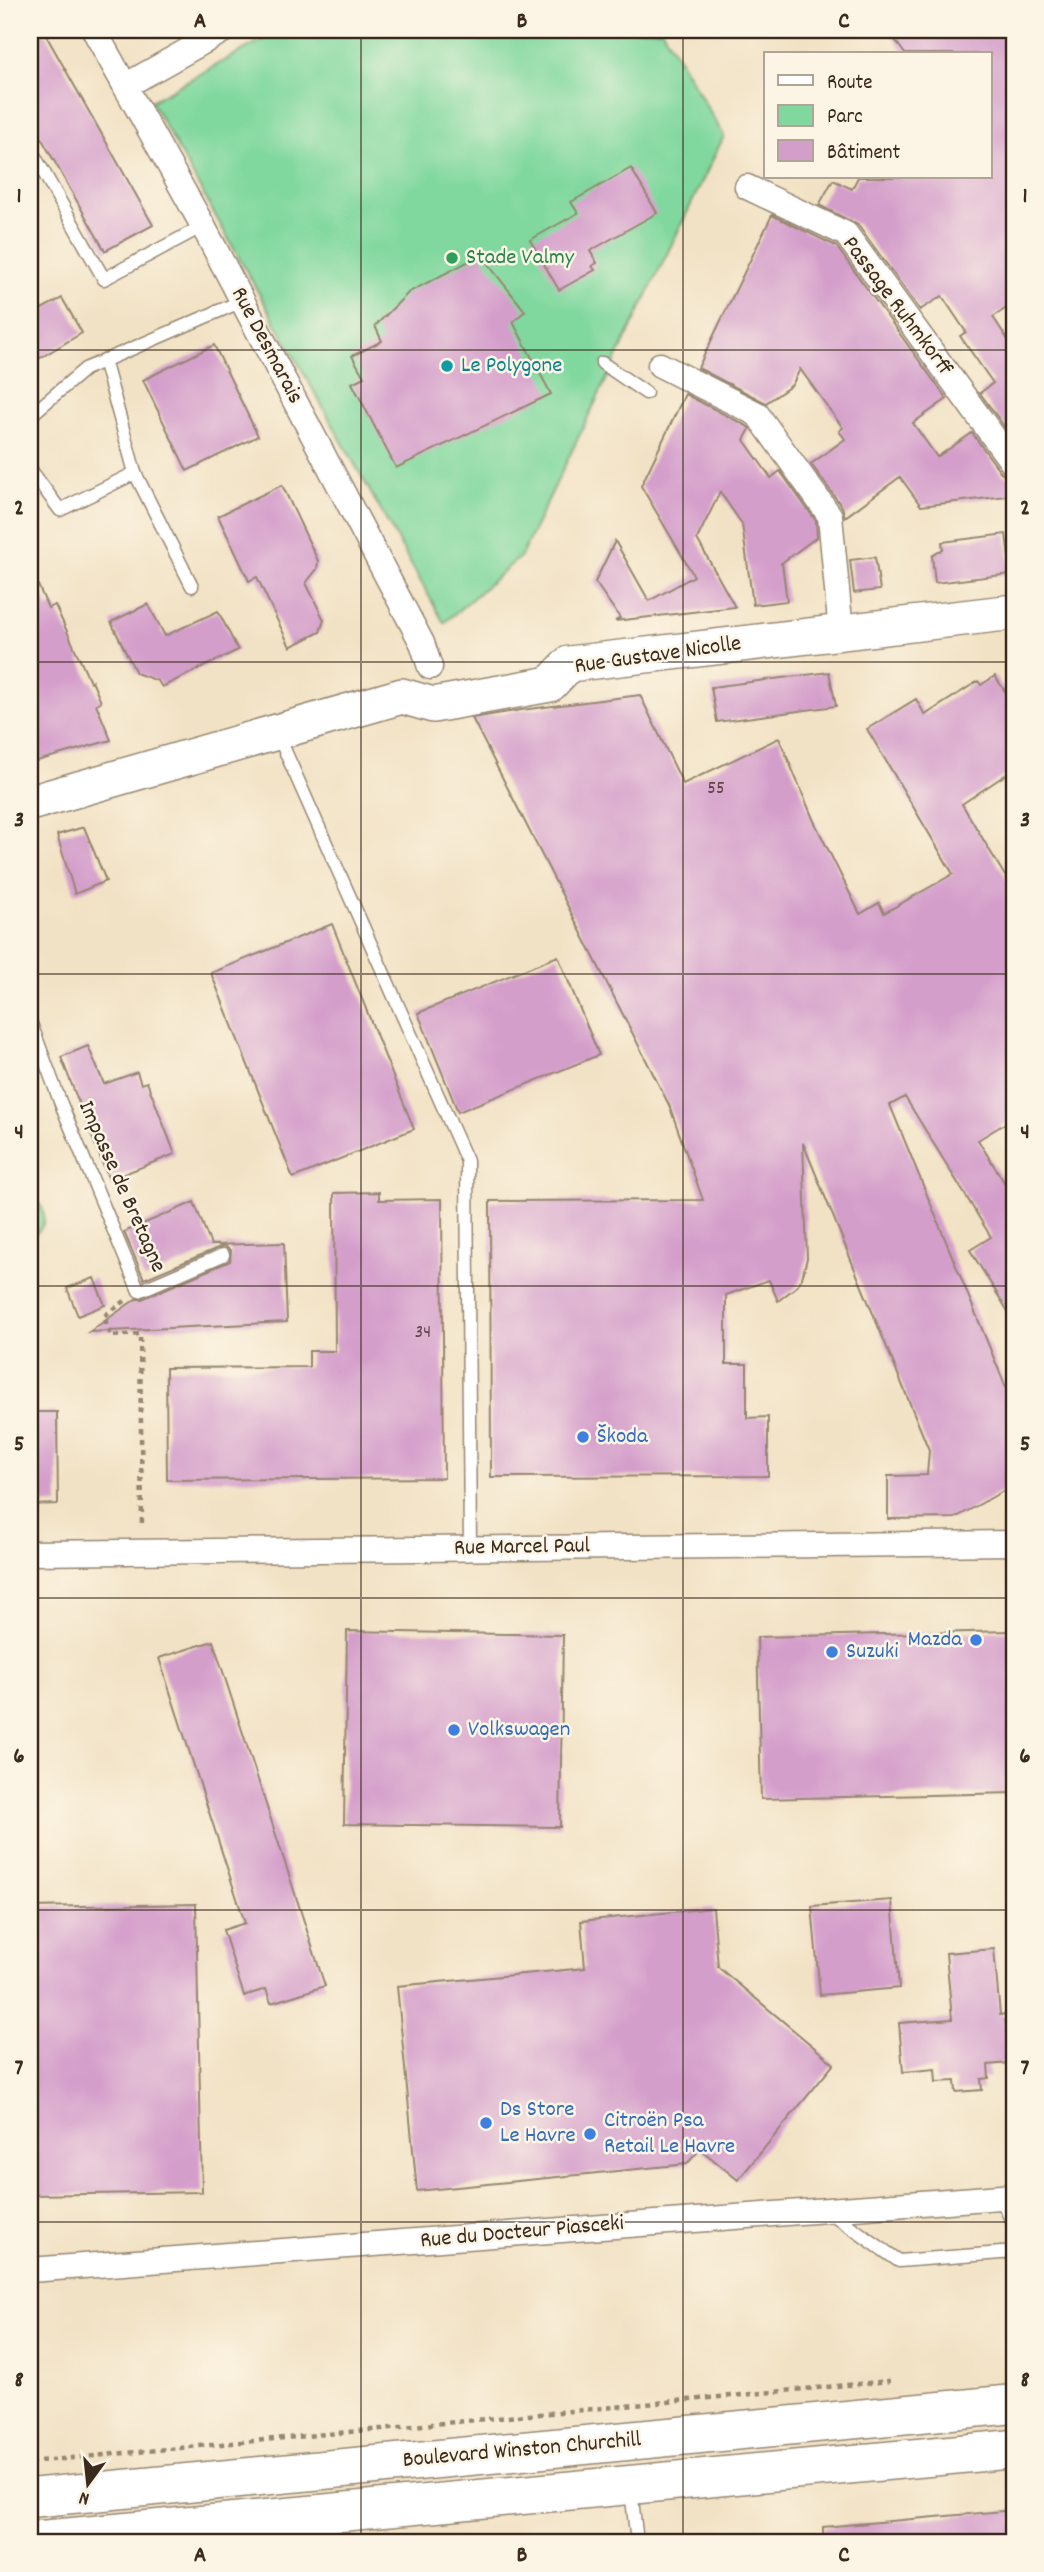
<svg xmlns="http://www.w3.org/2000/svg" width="1044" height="2572" viewBox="0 0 1044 2572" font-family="Dekko,sans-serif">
<rect width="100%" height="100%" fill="#fcf5e5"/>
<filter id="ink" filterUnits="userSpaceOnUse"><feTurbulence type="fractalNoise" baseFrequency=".0143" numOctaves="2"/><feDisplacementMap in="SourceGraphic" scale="14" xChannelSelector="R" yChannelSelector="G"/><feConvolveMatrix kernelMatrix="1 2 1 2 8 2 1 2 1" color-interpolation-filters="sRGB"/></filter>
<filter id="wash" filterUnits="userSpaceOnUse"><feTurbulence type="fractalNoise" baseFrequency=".00686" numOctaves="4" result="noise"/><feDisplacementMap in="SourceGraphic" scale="28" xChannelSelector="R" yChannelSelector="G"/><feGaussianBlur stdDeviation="1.57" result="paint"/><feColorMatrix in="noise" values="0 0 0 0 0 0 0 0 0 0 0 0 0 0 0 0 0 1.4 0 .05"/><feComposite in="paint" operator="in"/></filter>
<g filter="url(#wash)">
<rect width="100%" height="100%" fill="#f2e2c5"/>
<g fill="#80d89e" stroke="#5e815e" stroke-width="2">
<path d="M 280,30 L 662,30 L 724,136 L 521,556 L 444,623 L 151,101 Z"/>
<path d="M 30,1196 C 48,1206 49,1228 30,1237 Z"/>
</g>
<g id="blocks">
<g fill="#d49ecb">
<path d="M 30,30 L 43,30 L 153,225 L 105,251 L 30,118 Z"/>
<path d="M 888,30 L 1008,30 L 1014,40 L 1014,303 L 993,317 L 1014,349 L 1014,440 L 980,393 L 993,383 L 960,336 L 966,332 L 942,296 L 920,310 L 858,225 L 819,205 L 833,180 L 852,189 L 858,177 L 990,177 L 990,54 L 905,54 Z"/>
<path d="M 631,168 L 657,213 L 590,251 L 597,263 L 592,266 L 595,270 L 559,290 L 530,240 L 578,213 L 571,202 Z"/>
<path d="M 772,215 L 836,246 L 947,399 L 913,423 L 937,457 L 972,433 L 1002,474 L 1014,480 L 1014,495 L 921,506 L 900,477 L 845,517 L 842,507 L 811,464 L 845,439 L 839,431 L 843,428 L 800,369 L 792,385 L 766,403 L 698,368 Z"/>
<path d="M 481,255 L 525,311 L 513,322 L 551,394 L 396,468 L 352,383 L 364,377 L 352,356 L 382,341 L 375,326 L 409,292 Z"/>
<path d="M 62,298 L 82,333 L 30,364 L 30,315 Z"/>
<path d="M 214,345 L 258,436 L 187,471 L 143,380 Z"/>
<path d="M 685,394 L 747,426 L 750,429 L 744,440 L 771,478 L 780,471 L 816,521 L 817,537 L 780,564 L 782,563 L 787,601 L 753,605 L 742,524 L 720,492 L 697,539 L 735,607 L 615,621 L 620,618 L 595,582 L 615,541 L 649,601 L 694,576 L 641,486 Z"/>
<path d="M 282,485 L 318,561 L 317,569 L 306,583 L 324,620 L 320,632 L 290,647 L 257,577 L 249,581 L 218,516 Z"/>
<path d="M 1006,534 L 1011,574 L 935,583 L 932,556 L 943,549 L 942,542 Z"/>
<path d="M 875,557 L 880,590 L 854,593 L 850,560 Z"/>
<path d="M 30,567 L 48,608 L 55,605 L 90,682 L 92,681 L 101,702 L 96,704 L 111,740 L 30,763 Z"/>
<path d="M 148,604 L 165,636 L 218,611 L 238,650 L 162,687 L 158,681 L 136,673 L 111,622 Z"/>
<path d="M 829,672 L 836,706 L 717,722 L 711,687 Z"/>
<path d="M 995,676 L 1014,705 L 1014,769 L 962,804 L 1014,891 L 1014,1118 L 978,1140 L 1014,1198 L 1014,1321 L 970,1250 L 991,1237 L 905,1097 L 890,1105 L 1014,1407 L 1014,1485 L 955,1518 L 888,1519 L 888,1476 L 927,1475 L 929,1450 L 803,1143 L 807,1258 L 802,1278 L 796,1287 L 778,1301 L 769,1280 L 726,1295 L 726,1364 L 747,1364 L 747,1418 L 768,1417 L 768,1476 L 491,1477 L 490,1201 L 703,1200 L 669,1105 L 472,718 L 521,710 L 640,695 L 683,784 L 779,738 L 814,821 L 860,914 L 879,903 L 884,913 L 953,874 L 867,729 L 916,699 L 925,715 L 978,681 L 981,685 Z"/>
<path d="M 84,827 L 106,881 L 75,894 L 57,835 Z"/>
<path d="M 332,924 L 414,1129 L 293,1178 L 211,973 Z"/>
<path d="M 558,956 L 599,1055 L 458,1112 L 418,1013 Z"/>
<path d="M 88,1046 L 104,1084 L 137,1072 L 141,1084 L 147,1082 L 175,1154 L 109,1180 L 61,1057 Z"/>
<path d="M 379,1192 L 379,1200 L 442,1199 L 444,1478 L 167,1480 L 166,1368 L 309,1367 L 309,1351 L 335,1351 L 334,1193 Z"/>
<path d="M 194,1202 L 211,1245 L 284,1243 L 287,1322 L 89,1332 L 136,1299 L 142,1299 L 230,1261 L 231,1251 L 225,1246 L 220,1247 L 144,1279 L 124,1232 Z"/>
<path d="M 94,1278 L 105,1305 L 78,1316 L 67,1288 Z"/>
<path d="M 30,1412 L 57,1412 L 58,1504 L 30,1505 Z"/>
<path d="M 347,1631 L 563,1635 L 560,1827 L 344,1824 Z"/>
<path d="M 1010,1631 L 1014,1793 L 761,1799 L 757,1637 Z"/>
<path d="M 213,1641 L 325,1986 L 271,2003 L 266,1989 L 244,1996 L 223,1930 L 245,1923 L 159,1658 Z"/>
<path d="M 892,1900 L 899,1988 L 820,1995 L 812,1906 Z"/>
<path d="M 196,1904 L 202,2192 L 30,2195 L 30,1907 Z"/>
<path d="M 713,1908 L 718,1967 L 834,2064 L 738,2180 L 700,2149 L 687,2164 L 417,2191 L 397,1986 L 585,1968 L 581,1921 Z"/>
<path d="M 994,1949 L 1000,2015 L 1005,2014 L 1009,2063 L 988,2065 L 989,2078 L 981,2079 L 982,2090 L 956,2092 L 955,2081 L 936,2082 L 935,2069 L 903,2072 L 899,2023 L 952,2019 L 946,1953 Z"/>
<path d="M 1014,2510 L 1014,2542 L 823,2542 L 823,2527 Z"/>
</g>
</g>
</g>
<g filter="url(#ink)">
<use href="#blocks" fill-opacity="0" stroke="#968672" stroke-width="2"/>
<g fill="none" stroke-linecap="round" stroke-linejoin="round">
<defs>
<g id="lane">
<path d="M 30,148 L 104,279 L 203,226"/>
<path d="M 104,360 L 135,473"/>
<path d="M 602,363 L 646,393"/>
<path d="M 30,416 L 85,369 L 242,301"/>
<path d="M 30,469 L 60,510 L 135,473 L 192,586"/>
<path d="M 278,735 L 467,1161 L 470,1548"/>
<path d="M 30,1021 L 61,1104 L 139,1291 L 223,1255"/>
<path d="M 1000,2197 L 1014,2225"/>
<path d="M 828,2211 L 899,2261 L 1014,2252"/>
<path d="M 631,2490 L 637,2542"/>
</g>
<g id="street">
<path d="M 94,30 L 203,226 L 422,643 L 430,667"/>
<path d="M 125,86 L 224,30"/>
<path d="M 747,187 L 846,234 L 1014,465"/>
<path d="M 660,365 L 757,414 L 830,516 L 841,632"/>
<path d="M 30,1553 L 1014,1543"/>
<path d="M 30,2270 C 358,2248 686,2218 1014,2196"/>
</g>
<path id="secondary" d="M 30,803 L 402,696 L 433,705 L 550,684 L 569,664 L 1014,612"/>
<g id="primary">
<path d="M 30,2498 L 1014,2404"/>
<path d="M 30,2541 L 1014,2449"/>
</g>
</defs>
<use href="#lane" stroke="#968672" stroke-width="15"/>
<use href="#street" stroke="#968672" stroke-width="27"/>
<use href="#secondary" stroke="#968672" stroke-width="38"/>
<use href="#primary" stroke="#968672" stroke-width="41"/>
<g stroke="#968672" stroke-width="4.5" stroke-dasharray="5 5" stroke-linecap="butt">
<path d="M 125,1301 L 104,1316 L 111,1336 L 140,1334 L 142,1527"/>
<path d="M 30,2462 L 890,2381"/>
</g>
<use href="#lane" stroke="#fff" stroke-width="12"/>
<use href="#street" stroke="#fff" stroke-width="24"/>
<use href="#secondary" stroke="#fff" stroke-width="35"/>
<use href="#primary" stroke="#fff" stroke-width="38"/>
</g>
</g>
<path fill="none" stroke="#3b2a1e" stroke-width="2" stroke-opacity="0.55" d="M 361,30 L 361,2542M 683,30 L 683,2542M 30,350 L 1014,350M 30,662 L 1014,662M 30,974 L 1014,974M 30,1286 L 1014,1286M 30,1598 L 1014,1598M 30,1910 L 1014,1910M 30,2222 L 1014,2222"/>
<circle fill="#2e9e5b" stroke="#fcf5e5" stroke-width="2.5" cx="452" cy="258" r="7"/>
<circle fill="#0f9aa8" stroke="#fcf5e5" stroke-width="2.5" cx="447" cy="366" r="7"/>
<g fill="#3f7fe0" stroke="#fcf5e5" stroke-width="2.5">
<circle cx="583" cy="1437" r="7"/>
<circle cx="976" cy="1640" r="7"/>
<circle cx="832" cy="1652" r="7"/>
<circle cx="454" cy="1730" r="7"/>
<circle cx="486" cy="2123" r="7"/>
<circle cx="590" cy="2134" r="7"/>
</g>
<g text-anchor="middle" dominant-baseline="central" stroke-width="5" stroke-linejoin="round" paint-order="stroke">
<g font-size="19" fill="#614749">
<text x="716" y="789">55</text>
<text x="423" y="1333">34</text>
</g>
<g font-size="23" fill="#27864d" stroke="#fcf5e5" text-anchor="start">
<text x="466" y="258">Stade Valmy</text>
</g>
<g font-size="23" fill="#3b2a1e" stroke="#fcf5e5">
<text transform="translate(897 307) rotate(53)">Passage Ruhmkorff</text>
<text transform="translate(266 346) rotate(62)">Rue Desmarais</text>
<text transform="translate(658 656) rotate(-8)">Rue Gustave Nicolle</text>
<text transform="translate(121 1187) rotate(66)">Impasse de Bretagne</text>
<text transform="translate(522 1548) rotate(-1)">Rue Marcel Paul</text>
<text transform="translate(522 2233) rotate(-5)">Rue du Docteur Piasceki</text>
<text transform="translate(522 2451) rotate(-5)">Boulevard Winston Churchill</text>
</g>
<g font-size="23" fill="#0d838f" stroke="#fcf5e5" text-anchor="start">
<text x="461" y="366">Le Polygone</text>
</g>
<g font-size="23" fill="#366cbe" stroke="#fcf5e5" text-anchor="start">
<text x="597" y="1437">Škoda</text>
<text x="962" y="1640" text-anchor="end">Mazda</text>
<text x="846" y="1652">Suzuki</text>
<text x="468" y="1730">Volkswagen</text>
<text x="500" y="2110">Ds Store<tspan x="500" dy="26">Le Havre</tspan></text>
<text x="604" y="2121">Citroën Psa<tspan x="604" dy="26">Retail Le Havre</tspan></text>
</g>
</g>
<rect width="1044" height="2572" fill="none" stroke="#fcf5e5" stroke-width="77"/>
<rect x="764" y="52" width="228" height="126" fill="#fcf5e5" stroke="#afa495" stroke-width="2"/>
<rect x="778" y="75" width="35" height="10" fill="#ffffff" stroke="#afa495" stroke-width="2"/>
<text x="827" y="88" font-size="21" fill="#3b2a1e">Route</text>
<rect x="778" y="105" width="35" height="21" fill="#80d89e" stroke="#afa495" stroke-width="2"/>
<text x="827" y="122" font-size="21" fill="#3b2a1e">Parc</text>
<rect x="778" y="140" width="35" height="21" fill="#d49ecb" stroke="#afa495" stroke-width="2"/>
<text x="827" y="158" font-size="21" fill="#3b2a1e">Bâtiment</text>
<g transform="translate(88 2484) rotate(195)" stroke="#fcf5e5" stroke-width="5" paint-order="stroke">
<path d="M0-5L12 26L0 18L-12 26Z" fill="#3b2a1e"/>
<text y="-10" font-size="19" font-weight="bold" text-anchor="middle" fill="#3b2a1e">N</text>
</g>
<rect x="38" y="38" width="968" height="2496" fill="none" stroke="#3b2a1e" stroke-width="2.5"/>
<g font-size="23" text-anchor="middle" font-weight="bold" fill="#3b2a1e">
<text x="200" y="27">A</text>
<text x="522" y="27">B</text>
<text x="844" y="27">C</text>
<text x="19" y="202">1</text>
<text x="1025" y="202">1</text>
<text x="19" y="514">2</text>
<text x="1025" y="514">2</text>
<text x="19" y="826">3</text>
<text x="1025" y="826">3</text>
<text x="19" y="1138">4</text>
<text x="1025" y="1138">4</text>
<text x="19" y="1450">5</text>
<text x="1025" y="1450">5</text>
<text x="19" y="1762">6</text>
<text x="1025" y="1762">6</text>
<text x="19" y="2074">7</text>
<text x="1025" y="2074">7</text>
<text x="19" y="2386">8</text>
<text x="1025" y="2386">8</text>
<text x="200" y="2561">A</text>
<text x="522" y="2561">B</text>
<text x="844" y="2561">C</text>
</g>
</svg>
